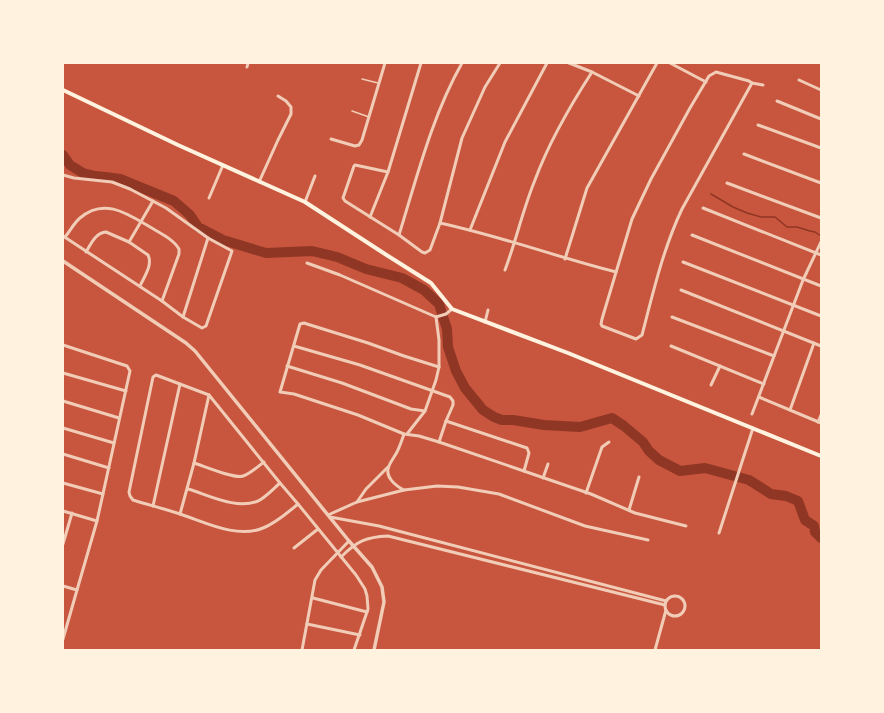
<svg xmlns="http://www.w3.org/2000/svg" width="884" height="713" viewBox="0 0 884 713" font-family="Spectral,serif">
<rect width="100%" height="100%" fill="#c8553d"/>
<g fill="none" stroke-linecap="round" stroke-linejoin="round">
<path stroke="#8f3625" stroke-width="1.5" d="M 711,194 L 733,207 L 747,213 L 761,217 L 775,217 L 787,227 L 797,227 L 810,231 L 815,232 L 821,236"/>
<path stroke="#8f3625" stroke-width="10" d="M 63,155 L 70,165 L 83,173 L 95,176 L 105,177 L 120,179 L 174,201 L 190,215 L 198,227 L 223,240 L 266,253 L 312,251 L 337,257 L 366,269 L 402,278 L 424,290 L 439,304 L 447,329 L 448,347 L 456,371 L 465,388 L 483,410 L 494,417 L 502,420 L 513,420 L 544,425 L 580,427 L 612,418 L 624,426 L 643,442 L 649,451 L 659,460 L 680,471 L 705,468 L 749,480 L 771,494 L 786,496 L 798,501 L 805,520 L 814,526 L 815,532 L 821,538"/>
<g stroke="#f1ccb7" stroke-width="1.5">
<path d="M 362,79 L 378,83"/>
<path d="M 352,111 L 369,117"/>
</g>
<g stroke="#f1ccb7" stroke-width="3">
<path d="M 569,63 L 592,72 L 639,96"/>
<path d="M 670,63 L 706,82"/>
<path d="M 247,67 L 248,63"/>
<path d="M 716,72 L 749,81 L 752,83 L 682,209 C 663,249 653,293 642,335 L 636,339 L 602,326 L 601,324 L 602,319 L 632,219 L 651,179 L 690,108 L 709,76 Z"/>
<path d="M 799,80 L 821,90"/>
<path d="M 752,83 L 763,85"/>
<path d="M 777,101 L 821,119"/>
<path d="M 758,125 L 821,148"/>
<path d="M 331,139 L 355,146 L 359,145 L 362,140 L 385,63"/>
<path d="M 744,154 L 821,183"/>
<path d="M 388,172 L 355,165 L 354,166 L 343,198 L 345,201 L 399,235 L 422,252 L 425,253 L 430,250 L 440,223 L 462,138 L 485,87 L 500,63"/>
<path d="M 63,175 L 74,178 L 112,182 L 130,189 L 166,208 L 208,238 L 232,251 L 206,326 L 202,328 L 183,317 L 162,301 L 63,236"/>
<path d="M 259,182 L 278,140 L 291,114 L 291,107 L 286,101 L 278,96"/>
<path d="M 727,183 L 821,218"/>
<path d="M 209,198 L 223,165"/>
<path d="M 305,202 L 315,176"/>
<path d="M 703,208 L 821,255"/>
<path d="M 370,217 L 388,172 L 421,63"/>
<path d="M 440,223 C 500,236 557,257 616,272"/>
<path d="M 470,230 L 505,142 L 547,63"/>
<path d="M 399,235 C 417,177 432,116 462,63"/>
<path d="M 692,235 L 821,286"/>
<path d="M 65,237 C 70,231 74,223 80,218 C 104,197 128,214 150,227 C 160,233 173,239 179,249 L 179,254 L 162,301"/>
<path d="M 129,242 L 153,201"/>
<path d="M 86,252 C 91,244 95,233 106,232 L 129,242 L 148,255 C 153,265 144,277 140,286"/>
<path d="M 565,259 L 587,188 L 657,63"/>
<path d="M 683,262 L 821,316"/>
<path d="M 307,263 L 340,275 L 436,317 L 446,314 L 452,309"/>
<path d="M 505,270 C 516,241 523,209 535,180 C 549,142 570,106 592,72"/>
<path d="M 681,290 L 821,346"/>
<path d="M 183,317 L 208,238"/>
<path d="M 436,317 L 439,340 L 439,367"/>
<path d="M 672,317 L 774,356"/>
<path d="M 485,322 L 488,310"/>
<path d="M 63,345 L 127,366 L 130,371 L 97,521 L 63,511"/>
<path d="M 294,346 L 360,365 L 450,397 L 453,401 L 453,405 L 446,421 L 439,442"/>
<path d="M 671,346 L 764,384"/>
<path d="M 287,366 L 342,383 L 411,409 L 425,411"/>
<path d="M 63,373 L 126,391"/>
<path d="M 156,375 L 209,395 L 280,483 L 298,504 C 287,513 276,523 263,528 C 237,539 205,522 180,514 C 165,509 149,505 133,500 L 130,496 L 129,492 L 153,377 Z"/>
<path d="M 711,385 L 720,366"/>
<path d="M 759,397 L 821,423"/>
<path d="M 63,401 L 119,418"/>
<path d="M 790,410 L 814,343"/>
<path d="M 752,414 L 803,280 L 821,242"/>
<path d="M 446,421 L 527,448 L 529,453 L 524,471"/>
<path d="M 818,422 L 821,415"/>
<path d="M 63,428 L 114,443"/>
<path d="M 407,434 L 425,411 L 436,380 L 439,367 L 404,356 L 368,343 L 307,324 L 304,323 L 300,324 L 280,392 L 294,394 L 358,415 L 404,434 L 419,436 L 439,442 L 591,494 L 635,513 L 686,526"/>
<path d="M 63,454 L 109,468"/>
<path d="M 194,463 C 204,466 234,479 243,476 C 250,474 257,467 264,462"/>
<path d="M 543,478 L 548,464"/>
<path d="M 63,483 L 103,494"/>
<path d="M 188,489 C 209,495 236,510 258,501 C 266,497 273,489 280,483"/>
<path d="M 404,490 L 437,486 L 458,487 L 499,494 L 585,526 L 648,540"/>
<path d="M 586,493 L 602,447 L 609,442"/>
<path d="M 357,502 L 404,490 C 396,486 384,477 389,466 C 391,461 395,456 397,452 C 400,446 402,440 404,434"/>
<path d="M 298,504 L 356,575 L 365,589 L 367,596 L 368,609 L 354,650"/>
<path d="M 153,506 L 180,384"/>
<path d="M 629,510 L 639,477"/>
<path d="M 180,514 L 194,463 L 209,395"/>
<path d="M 328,515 L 357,502 L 366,489 L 388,467"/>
<path d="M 330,517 L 379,526 L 666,601"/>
<path d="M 719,533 L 753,428"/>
<path d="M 63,544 L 72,513"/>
<path d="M 294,548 L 318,529"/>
<path d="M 341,557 C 357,541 366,537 388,536 L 665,605"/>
<path d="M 63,586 L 77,590 L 97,521"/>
<circle cx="675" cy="606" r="10"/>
<path d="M 313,598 L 367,612"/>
<path d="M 307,624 L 360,635"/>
<path d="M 63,639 L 77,590"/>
<path d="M 302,650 L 315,580 L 321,570 L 349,541"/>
<path d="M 655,650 L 666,610"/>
</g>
<path stroke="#f1ccb7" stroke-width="3.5" d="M 63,261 L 186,343 L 195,351 L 349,541 L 372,567 L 382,587 L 384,602 L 374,650"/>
<path stroke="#fff3e0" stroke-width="4" d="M 63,90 L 178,145 L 305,202 L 385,254 L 431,283 L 452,309 L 568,353 L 821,456"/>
</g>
<rect width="884" height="713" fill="none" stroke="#fff3e0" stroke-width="128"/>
</svg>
